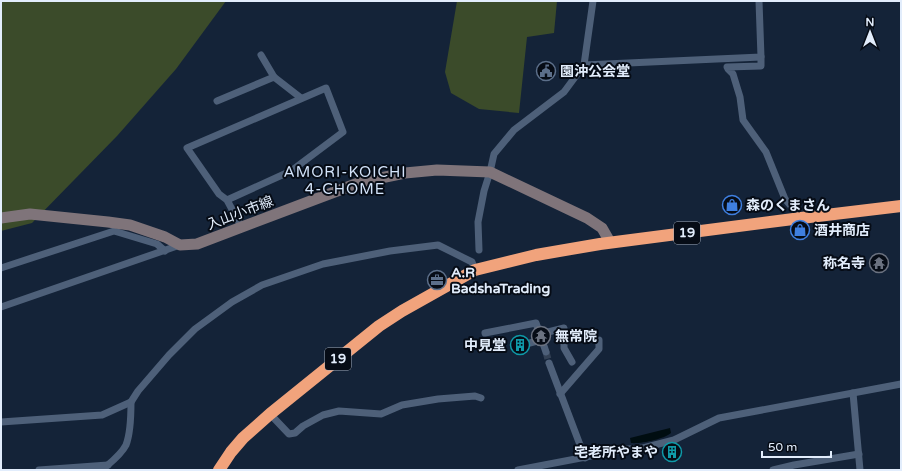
<svg xmlns="http://www.w3.org/2000/svg" width="902" height="471" viewBox="0 0 902 471" font-family="'Varela Round','Noto Sans JP',sans-serif">
<rect width="100%" height="100%" fill="#142338"/>
<g fill="#3b4b2a">
<path d="M 1,1 L 226,1 L 176,69 L 117,136 L 32,223 L 1,231 Z"/>
<path d="M 457,1 L 557,1 L 554,33 L 527,37 L 519,113 L 479,109 L 451,93 L 445,72 Z"/>
</g>
<path fill="#000d11" d="M 670,428 L 671,433 C 664,439 641,444 631,443 L 630,438 Z"/>
<g fill="none" stroke-linecap="round" stroke-linejoin="round">
<path stroke="#334155" stroke-width="7" stroke-dasharray="7 3.5" stroke-linecap="butt" d="M 546,352 L 549,363"/>
<g stroke="#4e6079" stroke-width="7">
<path d="M 261,55 L 274,77"/>
<path d="M 761,57 L 761,66 L 727,67 L 728,69 L 733,74 L 740,97 L 743,120 L 766,152 L 785,199 L 801,218"/>
<path d="M 584,65 L 761,57 L 759,1"/>
<path d="M 217,101 L 274,77 L 301,98"/>
<path d="M 227,200 L 291,171 L 343,132 L 326,88 L 187,148 L 219,194 L 227,200 L 242,228"/>
<path d="M 479,250 L 478,222 L 484,191 L 490,172 L 494,154 L 514,130 L 564,92 L 584,65 L 593,1"/>
<path d="M 1,268 L 114,231 L 157,244 L 165,251"/>
<path d="M 1,307 L 180,245"/>
<path d="M 485,333 L 536,323 L 546,352"/>
<path d="M 540,334 L 564,328 L 564,348 L 572,362"/>
<path d="M 526,344 L 541,340"/>
<path d="M 549,363 L 585,458"/>
<path d="M 853,393 L 860,470"/>
<path d="M 560,394 L 599,349 L 599,340"/>
<path d="M 270,414 L 289,434 L 295,433 L 303,426 L 323,415 L 339,411 L 381,414 L 402,405 L 438,399 L 475,396 L 481,398"/>
<path d="M 1,422 L 102,415 L 131,402 L 138,391 L 169,355 L 195,329 L 232,302 L 262,285 L 323,264 L 390,251 L 438,245 L 472,262 L 475,270"/>
<path d="M 39,470 L 108,465"/>
<path d="M 102,470 C 110,463 121,455 126,445 C 131,432 131,415 131,402"/>
<path d="M 518,470 L 628,449 L 643,448 L 674,440 L 719,418 L 901,384"/>
<path d="M 773,470 L 794,465 L 859,454"/>
</g>
<path stroke="#7f747a" stroke-width="11" d="M 1,218 L 30,214 L 108,222 L 130,225 L 165,237 L 180,245 L 197,244 L 361,182 L 405,173 L 437,170 L 490,172 L 587,218 L 602,228 L 610,242"/>
<path stroke="#f1a37c" stroke-width="12" d="M 219,470 L 231,452 L 243,438 L 270,414 L 379,326 L 402,311 L 475,270 L 536,255 L 600,244 L 801,218 L 901,206"/>
</g>
<defs>
<symbol id="civic-ring" viewBox="-11 -11 22 22"><circle r="9.5" fill="#060c16" stroke="#5c6f8a" stroke-width="1.5"/><path d="M-.6-6.5H3V-4.5H.6V-3L4-1V1h2V6H-6V1h2V-1L-.6-3ZM-1.2 2.5V6h2.4V2.5Z" fill="#5c6f8a"/></symbol>
<symbol id="shop-ring" viewBox="-11 -11 22 22"><circle r="9.5" fill="#060c16" stroke="#3f7fe0" stroke-width="1.5"/><path d="M-5-2.5h2.3a2.7 3.5 0 0 1 5.4 0H5L5.5 6h-11ZM-1.5-2.5h3a1.5 2.3 0 0 0-3 0Z" fill="#3f7fe0"/></symbol>
<symbol id="temple-ring" viewBox="-11 -11 22 22"><circle r="9.5" fill="#060c16" stroke="#6b7280" stroke-width="1.5"/><path d="M0-6L5-2H3V0L6.5 2.5H4V6H1.5V3h-3V6H-4V2.5H-6.5L-3 0V-2H-5Z" fill="#6b7280"/></symbol>
<symbol id="office-ring" viewBox="-11 -11 22 22"><circle r="9.5" fill="#060c16" stroke="#5c6f8a" stroke-width="1.5"/><path d="M-6-3h4V-5.5h4V-3h4V5H-6ZM-1-4.5V-3h2v-1.5ZM-6 0V1H6V0Z" fill="#5c6f8a"/></symbol>
<symbol id="building-ring" viewBox="-11 -11 22 22"><circle r="9.5" fill="#060c16" stroke="#0f9aa8" stroke-width="1.5"/><path d="M-4-6H4V6H1V3H-1V6H-4ZM-2.5-4.3h1.7v1.8h-1.7ZM.8-4.3h1.7v1.8H.8ZM-2.5-1h1.7V.8h-1.7ZM.8-1h1.7V.8H.8Z" fill="#0f9aa8"/></symbol>
</defs>
<g fill-rule="evenodd">
<use href="#civic-ring" x="535" y="60" width="22" height="22"/>
<use href="#shop-ring" x="721" y="194" width="22" height="22"/>
<use href="#shop-ring" x="789" y="219" width="22" height="22"/>
<use href="#temple-ring" x="868" y="252" width="22" height="22"/>
<use href="#office-ring" x="426" y="269" width="22" height="22"/>
<use href="#temple-ring" x="530" y="325" width="22" height="22"/>
<use href="#building-ring" x="509" y="334" width="22" height="22"/>
<use href="#building-ring" x="661" y="441" width="22" height="22"/>
</g>
<g text-anchor="middle" dominant-baseline="central" stroke-width="4" stroke-linejoin="round" paint-order="stroke">
<g fill="#060c16" stroke="#a0aab7" stroke-width="1">
<rect x="674" y="222" width="26" height="22" rx="3"/>
<rect x="325" y="348" width="26" height="22" rx="3"/>
</g>
<g font-size="13" font-weight="bold" fill="#e2edfc">
<text x="687" y="233">19</text>
<text x="338" y="359">19</text>
</g>
<g font-size="14" font-weight="bold" fill="#e2edfc" stroke="#060c16" text-anchor="start">
<text x="560" y="71">園沖公会堂</text>
<text x="746" y="205">森のくまさん</text>
<text x="814" y="230">酒井商店</text>
<text x="865" y="263" text-anchor="end">称名寺</text>
<text x="451" y="272">A.R<tspan x="451" dy="16">BadshaTrading</tspan></text>
<text x="555" y="336">無常院</text>
<text x="506" y="345" text-anchor="end">中見堂</text>
<text x="658" y="452" text-anchor="end">宅老所やまや</text>
</g>
<g font-size="14" fill="#e2edfc" stroke="#060c16">
<text transform="translate(240 213) rotate(-21)">入山小市線</text>
</g>
<g font-size="15" letter-spacing="1" fill="#d3e4fb" stroke="#060c16">
<text x="345" y="172">AMORI-KOICHI<tspan x="345" dy="17">4-CHOME</tspan></text>
</g>
</g>
<rect width="902" height="471" fill="none" stroke="#e2edfc" stroke-width="4"/>
<g transform="translate(870 32)" stroke="#060c16" stroke-width="3" paint-order="stroke">
<path d="M0-3L7 15L0 10L-7 15Z" fill="#e2edfc"/>
<text y="-6" font-size="11" font-weight="bold" text-anchor="middle" fill="#e2edfc">N</text>
</g>
<path d="M762 451v6h69v-6" fill="none" stroke="#e2edfc" stroke-width="2"/>
<text x="768" y="451" font-size="12" fill="#e2edfc" stroke="#060c16" stroke-width="3" paint-order="stroke">50 m</text>
</svg>
